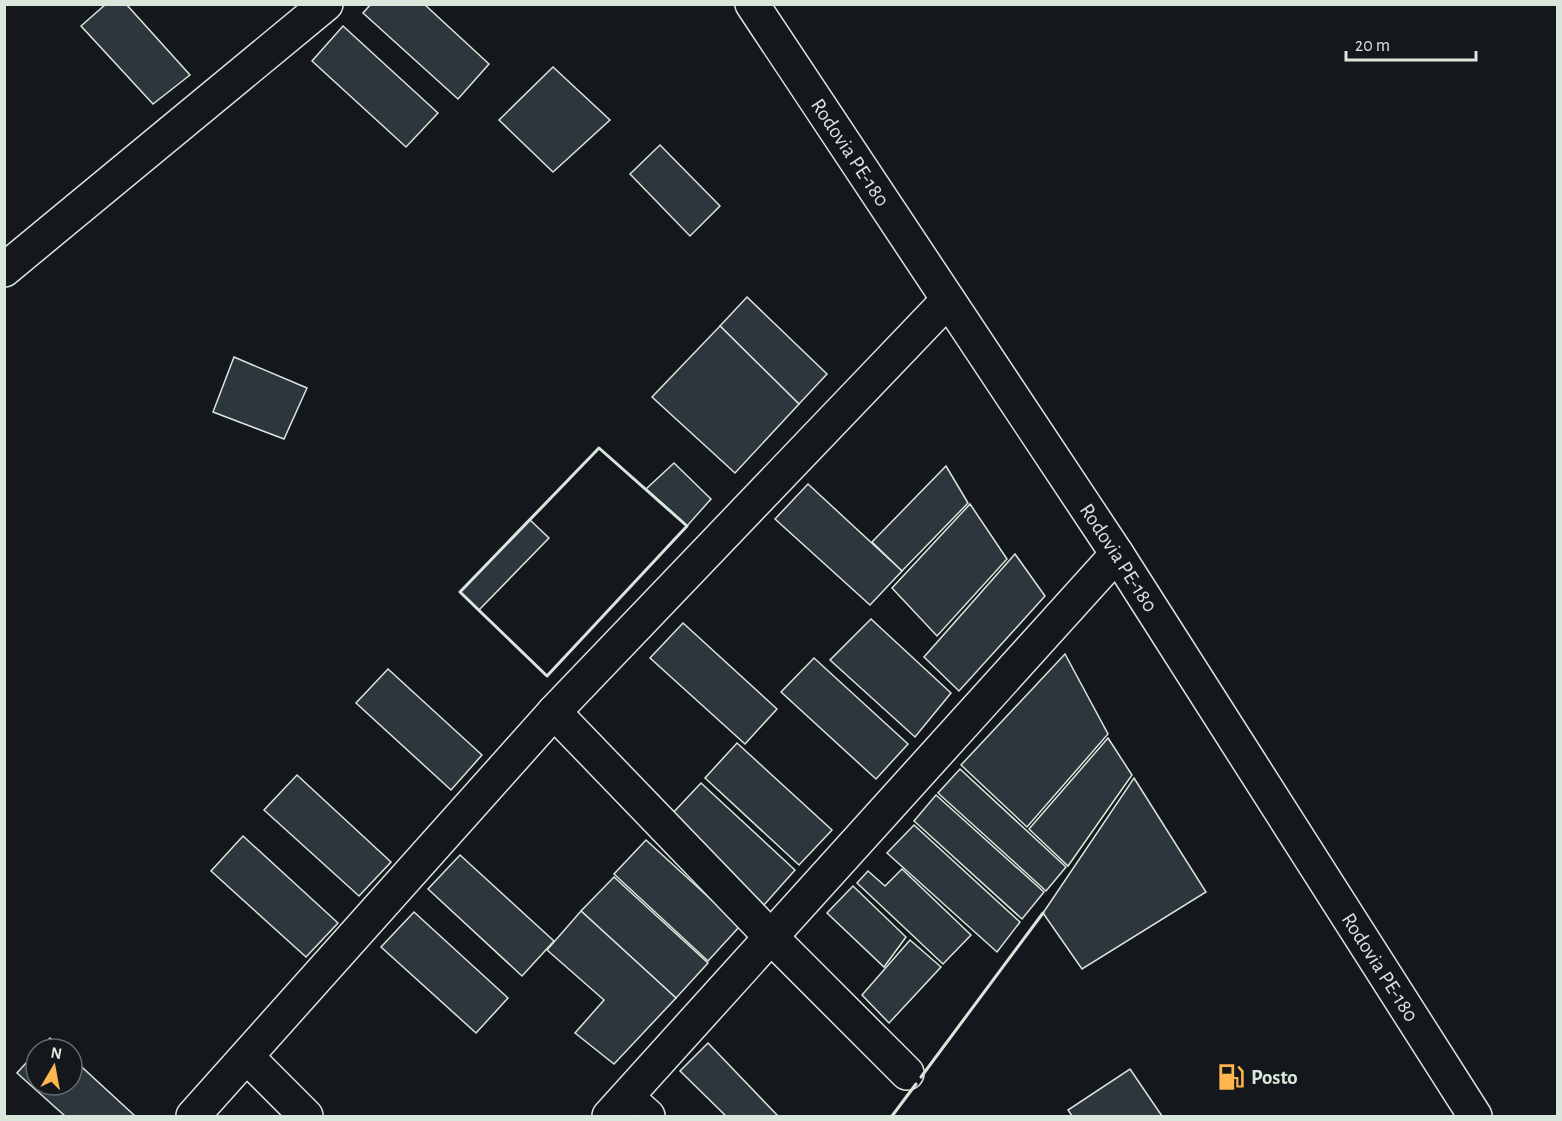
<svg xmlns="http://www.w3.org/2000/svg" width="1562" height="1121" viewBox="0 0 1562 1121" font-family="'Alegreya Sans',sans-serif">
<rect width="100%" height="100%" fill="#14181c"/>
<g fill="#2c363c" stroke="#d8e6dc" stroke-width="1.5">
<path d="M 106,4 L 126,4 L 190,75 L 153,104 L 81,26 Z"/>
<path d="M 371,4 L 424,4 L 489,64 L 458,99 L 363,13 Z"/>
<path d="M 343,26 L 438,113 L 406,147 L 312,61 Z"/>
<path d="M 553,67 L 610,120 L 553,172 L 499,120 Z"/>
<path d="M 660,145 L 720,206 L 690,236 L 630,174 Z"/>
<path d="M 747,297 L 827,374 L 799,404 L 720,326 Z"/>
<path d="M 720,326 L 799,404 L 735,473 L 652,397 Z"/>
<path d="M 234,357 L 307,388 L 284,439 L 213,412 Z"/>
<path d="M 674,463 L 711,499 L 687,526 L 646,489 Z"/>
<path d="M 946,466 L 968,503 L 902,571 L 872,542 Z"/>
<path d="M 808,484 L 902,571 L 870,605 L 775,519 Z"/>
<path d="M 970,504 L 1007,559 L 937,636 L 892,588 Z"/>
<path d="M 530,520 L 549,538 L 479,610 L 460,592 Z"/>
<path d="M 1015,554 L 1045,596 L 959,691 L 924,657 Z"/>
<path d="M 871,619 L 951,693 L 915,737 L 830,660 Z"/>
<path d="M 683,623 L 777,709 L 745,744 L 650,658 Z"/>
<path d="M 1065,654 L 1108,734 L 1027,827 L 961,765 Z"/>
<path d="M 814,658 L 908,744 L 876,779 L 781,692 Z"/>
<path d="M 388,669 L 482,755 L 451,790 L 356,703 Z"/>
<path d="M 1108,738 L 1132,775 L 1068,866 L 1029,829 Z"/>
<path d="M 737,743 L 832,830 L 799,865 L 705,778 Z"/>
<path d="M 960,769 L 1066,867 L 1046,891 L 938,793 Z"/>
<path d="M 297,775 L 391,862 L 359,896 L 264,810 Z"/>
<path d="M 1134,778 L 1206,892 L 1082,969 L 1043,913 Z"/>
<path d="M 701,783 L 795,870 L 764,905 L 669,817 Z"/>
<path d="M 936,795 L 1044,892 L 1022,919 L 914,821 Z"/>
<path d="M 914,825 L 1020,922 L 997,952 L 887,853 Z"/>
<path d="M 243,836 L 338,923 L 306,957 L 211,871 Z"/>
<path d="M 646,840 L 740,926 L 708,961 L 614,874 Z"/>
<path d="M 460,855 L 554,941 L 522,976 L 428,889 Z"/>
<path d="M 902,869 L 971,935 L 943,964 L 857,883 L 868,871 L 885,886 Z"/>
<path d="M 614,877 L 708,963 L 676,998 L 581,911 Z"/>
<path d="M 853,886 L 906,937 L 884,967 L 827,913 Z"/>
<path d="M 581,911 L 676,998 L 614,1064 L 575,1033 L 604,1000 L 547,950 Z"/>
<path d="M 414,912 L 508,998 L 476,1033 L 381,947 Z"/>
<path d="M 910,940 L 941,967 L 889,1023 L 862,995 Z"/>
<path d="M 50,1038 L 62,1049 L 39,1049 Z"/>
<path d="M 708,1043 L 778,1116 L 726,1116 L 680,1071 Z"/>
<path d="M 36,1052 L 36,1085 L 72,1085 L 72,1058 L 135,1116 L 65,1116 L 17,1073 Z"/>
<path d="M 1130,1069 L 1162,1116 L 1072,1116 L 1068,1110 Z"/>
</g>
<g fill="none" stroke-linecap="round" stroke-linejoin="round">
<defs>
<g id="minor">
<path d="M 4,270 L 326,4"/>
<path d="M 554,712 L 771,937 L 907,1073"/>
<path d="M 247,1057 L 306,1116"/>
<path d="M 627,1097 L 648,1116"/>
<path d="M 193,1116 L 554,712 L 948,300"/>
<path d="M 609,1116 L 1117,554"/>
</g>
<g id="major">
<path id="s1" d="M 752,4 L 1117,554 L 1475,1116"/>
</g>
</defs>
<use href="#minor" stroke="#d8e6dc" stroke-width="36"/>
<use href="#major" stroke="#d8e6dc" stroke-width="36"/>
<use href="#minor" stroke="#14181c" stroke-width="33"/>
<use href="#major" stroke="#14181c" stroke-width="33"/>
<g stroke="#d8e6dc" stroke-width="3">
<path d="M 599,448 L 687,526 L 547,676 L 460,592 Z"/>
<path d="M 921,1077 L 1043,913"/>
<path d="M 892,1116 L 916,1084"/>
</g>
</g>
<defs>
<symbol id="fuel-bare" viewBox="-9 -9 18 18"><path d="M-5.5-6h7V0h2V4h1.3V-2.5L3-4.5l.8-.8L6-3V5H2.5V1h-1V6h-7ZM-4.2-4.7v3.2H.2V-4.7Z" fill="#ffb74d" stroke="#14181c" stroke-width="2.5" paint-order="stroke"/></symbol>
</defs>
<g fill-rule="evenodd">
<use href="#fuel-bare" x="1212" y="1058" width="38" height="38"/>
</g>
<g text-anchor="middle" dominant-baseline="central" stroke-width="4.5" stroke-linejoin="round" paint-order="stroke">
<g font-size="21" fill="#d8e6dc" stroke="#14181c">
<text stroke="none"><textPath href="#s1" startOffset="178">Rodovia PE-180</textPath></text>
<text stroke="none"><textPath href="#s1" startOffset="664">Rodovia PE-180</textPath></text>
<text stroke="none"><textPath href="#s1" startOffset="1150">Rodovia PE-180</textPath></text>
</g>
<g font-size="21" font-weight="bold" fill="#d8e6dc" stroke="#14181c" text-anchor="start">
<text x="1251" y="1077">Posto</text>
</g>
</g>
<rect width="1562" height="1121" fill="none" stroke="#d8e6dc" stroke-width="12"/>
<g transform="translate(54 1067) rotate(10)"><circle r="28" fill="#14181c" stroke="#626a69" stroke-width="1.5"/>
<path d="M0-4.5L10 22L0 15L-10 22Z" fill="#ffb74d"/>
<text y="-9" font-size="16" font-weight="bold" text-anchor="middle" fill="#d8e6dc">N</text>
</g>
<path d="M1346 51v9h130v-9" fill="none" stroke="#d8e6dc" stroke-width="3"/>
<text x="1355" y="51" font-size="18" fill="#d8e6dc" stroke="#14181c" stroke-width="4.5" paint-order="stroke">20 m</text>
</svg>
